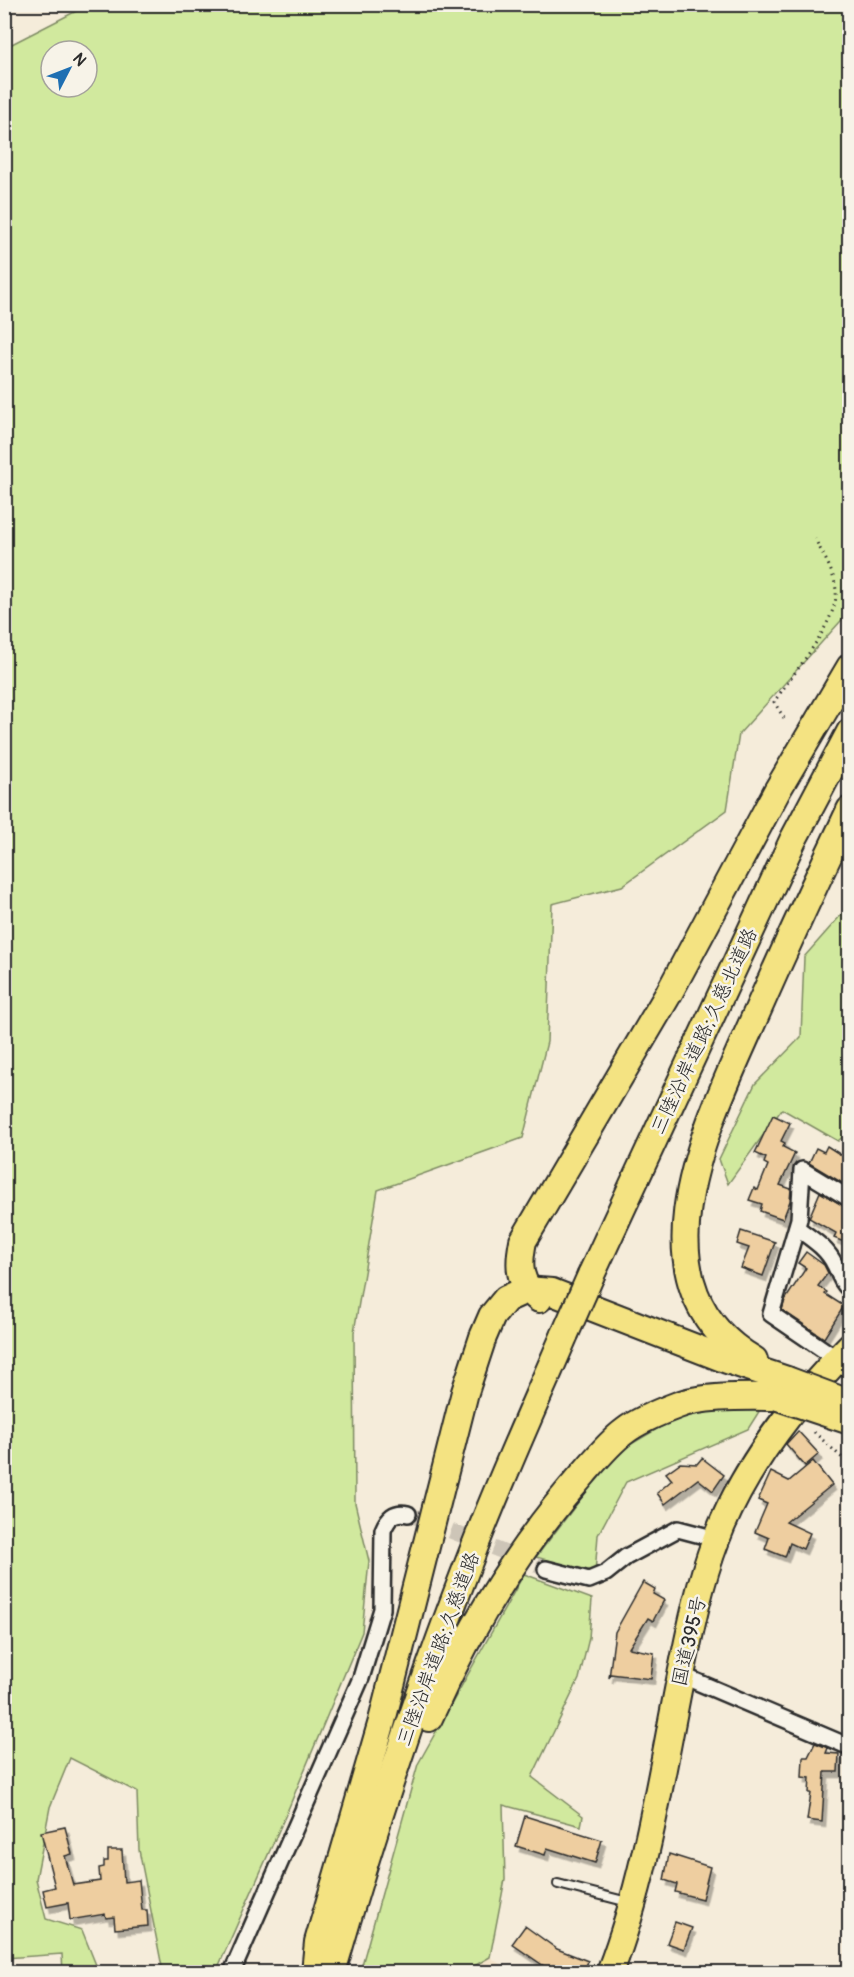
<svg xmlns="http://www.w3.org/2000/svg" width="854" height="1977" viewBox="0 0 854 1977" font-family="Pangolin,'Klee One',sans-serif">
<defs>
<filter id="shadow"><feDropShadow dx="3.5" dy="5.5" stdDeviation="0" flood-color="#0004"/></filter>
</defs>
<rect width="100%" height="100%" fill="#f5ecda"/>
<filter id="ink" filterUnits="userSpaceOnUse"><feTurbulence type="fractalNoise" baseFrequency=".0167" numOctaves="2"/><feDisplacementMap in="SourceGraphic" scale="12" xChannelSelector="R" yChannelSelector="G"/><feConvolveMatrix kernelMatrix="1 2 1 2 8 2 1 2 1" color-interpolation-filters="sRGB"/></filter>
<g filter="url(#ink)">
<path fill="#f3e3c9" d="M 490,1957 L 511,1972 L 464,1972 Z"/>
<g fill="#d1e99e" stroke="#7e8a64" stroke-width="1.5" fill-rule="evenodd">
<path d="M 88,5 L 849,5 L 849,612 L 739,734 L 727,810 L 622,886 L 552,904 L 547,1042 L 523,1138 L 378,1190 L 354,1332 L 355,1503 L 369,1561 L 362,1632 L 287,1812 L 216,1972 L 163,1972 L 139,1850 L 137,1792 L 70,1758 L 50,1807 L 36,1879 L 46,1919 L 82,1930 L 96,1965 L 95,1972 L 63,1972 L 62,1954 L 5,1958 L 4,48 ZM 51,51 L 87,51 L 87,87 L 51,87 Z"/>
<path d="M 849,906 L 849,1131 L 838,1141 L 782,1109 L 728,1184 L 719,1159 L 755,1084 L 801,1037 L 804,957 Z"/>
<path d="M 737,1410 L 760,1410 L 748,1429 L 626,1482 L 598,1535 L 595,1573 L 536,1557 L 616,1453 L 684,1413 Z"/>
<path d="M 524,1574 L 592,1599 L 589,1638 L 579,1679 L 532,1777 L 583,1816 L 581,1826 L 503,1805 L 505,1879 L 490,1957 L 464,1972 L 360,1972 L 418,1764 Z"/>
</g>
<g fill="#eecea0" stroke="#2b2b2b" stroke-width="1.5" filter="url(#shadow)">
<path d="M 773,1115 L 790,1123 L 781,1141 L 785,1143 L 783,1147 L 795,1153 L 780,1185 L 791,1189 L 790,1201 L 783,1219 L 760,1211 L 762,1204 L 749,1200 L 754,1188 L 758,1190 L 768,1165 L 764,1163 L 766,1158 L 755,1153 Z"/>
<path d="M 827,1146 L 849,1160 L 849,1187 L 809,1163 L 816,1148 L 824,1152 Z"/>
<path d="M 820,1192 L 849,1209 L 849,1244 L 834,1238 L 836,1233 L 809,1218 Z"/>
<path d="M 741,1231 L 775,1242 L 763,1276 L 741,1268 L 749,1248 L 737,1244 Z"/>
<path d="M 806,1252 L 824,1265 L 828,1273 L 818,1286 L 827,1292 L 825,1294 L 844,1306 L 824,1338 L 782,1310 L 785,1300 L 806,1268 L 798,1263 Z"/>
<path d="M 798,1431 L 819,1454 L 805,1466 L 786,1444 Z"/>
<path d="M 702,1458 L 724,1475 L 713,1491 L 698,1479 L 665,1504 L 657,1493 L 672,1480 L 666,1473 L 680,1463 L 697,1464 Z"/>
<path d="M 813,1461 L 832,1485 L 786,1522 L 810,1533 L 803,1549 L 790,1543 L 785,1557 L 765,1549 L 769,1538 L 755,1532 L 767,1504 L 758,1500 L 771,1472 L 789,1481 Z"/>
<path d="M 643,1582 L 655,1589 L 653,1594 L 664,1600 L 653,1621 L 648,1618 L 629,1648 L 654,1653 L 651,1679 L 611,1674 L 609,1678 L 615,1632 Z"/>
<path d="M 815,1743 L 828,1748 L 826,1753 L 839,1754 L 838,1772 L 825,1772 L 822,1822 L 807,1820 L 811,1793 L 809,1793 L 810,1778 L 802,1777 L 803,1757 L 808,1757 Z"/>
<path d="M 525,1816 L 602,1840 L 595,1863 L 547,1848 L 545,1855 L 516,1846 Z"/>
<path d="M 65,1827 L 72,1854 L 65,1856 L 73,1885 L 100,1881 L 99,1868 L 104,1867 L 104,1861 L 108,1861 L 108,1850 L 122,1850 L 124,1882 L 139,1880 L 142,1910 L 147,1910 L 148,1926 L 115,1929 L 114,1917 L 106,1918 L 105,1914 L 70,1920 L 68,1903 L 47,1907 L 43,1890 L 55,1887 L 41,1832 Z"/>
<path d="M 669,1854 L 710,1867 L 702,1899 L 675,1892 L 677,1884 L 664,1880 Z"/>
<path d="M 675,1922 L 692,1928 L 684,1949 L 667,1943 Z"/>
<path d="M 525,1926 L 557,1949 L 588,1961 L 584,1972 L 566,1972 L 544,1966 L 512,1944 Z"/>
</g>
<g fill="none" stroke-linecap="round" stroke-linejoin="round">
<path stroke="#cdc5b7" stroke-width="15" stroke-dasharray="15 8" stroke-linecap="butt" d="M 408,1514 L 546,1569"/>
<defs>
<path id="lane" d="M 558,1884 L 628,1902"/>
<g id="street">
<path d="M 797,1228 C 812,1239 827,1248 835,1265 C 840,1275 841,1282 850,1290"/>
<path d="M 837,1359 L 771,1314 L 799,1219 L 802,1170 L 850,1199"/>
<path d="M 546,1569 L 589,1580 L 606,1573 L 626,1557 L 678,1529 L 716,1539"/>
<path d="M 681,1675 L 850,1747"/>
<path d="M 232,1972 L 361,1678 L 382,1609 L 383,1530 C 388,1518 394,1511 408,1514"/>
</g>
<g id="highway">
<path d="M 591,1275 L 793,840 L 850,732"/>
<path d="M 539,1299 C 518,1283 518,1266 523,1241 L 669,993 L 778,789 L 850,667"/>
<path d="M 754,1360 C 623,1283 712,1115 757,1012 C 787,944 818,877 850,810"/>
<path d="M 429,1718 C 468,1630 520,1545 584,1473 C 596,1459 610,1442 625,1431 C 639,1420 662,1411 678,1405 C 703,1395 750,1397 778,1397"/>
<path d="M 315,1972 L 318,1942 L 382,1721 L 465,1392 L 483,1337 L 492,1316 L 506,1299 L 526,1290 L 552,1292 L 727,1360 L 787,1380"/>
<path d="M 332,1972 C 373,1830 419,1689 473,1551 C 501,1478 534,1406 565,1334"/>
<path d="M 610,1972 C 645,1881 660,1781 679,1685 C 689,1636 698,1587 716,1540 C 744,1466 795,1402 850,1346"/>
</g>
</defs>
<use href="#lane" stroke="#2b2b2b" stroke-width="12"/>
<use href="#street" stroke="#2b2b2b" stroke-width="20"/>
<use href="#highway" stroke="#2b2b2b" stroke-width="30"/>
<g stroke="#2b2b2b" stroke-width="3" stroke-dasharray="1.5 4.5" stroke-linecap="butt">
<path d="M 784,718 L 774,702 C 791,676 839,621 836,590 C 834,571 823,555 815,539"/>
<path d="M 814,1432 L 850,1465"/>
</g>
<use href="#lane" stroke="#f7f3e8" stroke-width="8"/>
<use href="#street" stroke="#f7f3e8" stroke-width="15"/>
<use href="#highway" stroke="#f4e382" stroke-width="26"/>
<defs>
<g id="highway-bridge">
<path d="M 565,1334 L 591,1275"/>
<path d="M 787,1380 L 838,1399"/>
<path d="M 778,1397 L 850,1421"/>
</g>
</defs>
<use href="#highway-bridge" stroke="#2b2b2b" stroke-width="30" stroke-linecap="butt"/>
<use href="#highway-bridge" stroke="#f4e382" stroke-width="26"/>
</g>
</g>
<g text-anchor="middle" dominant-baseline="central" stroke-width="5" stroke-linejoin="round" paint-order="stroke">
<g font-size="20" fill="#2b2b2b" stroke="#f7f3e8">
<text transform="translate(704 1031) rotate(-65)">三陸沿岸道路;久慈北道路</text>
<text transform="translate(689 1641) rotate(-77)">国道395号</text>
<text transform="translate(438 1649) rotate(-70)">三陸沿岸道路;久慈道路</text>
</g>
</g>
<rect width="854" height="1977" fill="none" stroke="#f7f3e8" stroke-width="24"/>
<rect x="12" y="12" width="830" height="1953" fill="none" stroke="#2b2b2b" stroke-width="2" filter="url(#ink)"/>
<g transform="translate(69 69) rotate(48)"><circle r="28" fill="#f7f3e8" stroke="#a5a39c" stroke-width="1.5"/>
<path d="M0-4.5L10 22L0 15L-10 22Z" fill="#1f6fb2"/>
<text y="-9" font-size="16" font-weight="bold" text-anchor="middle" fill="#2b2b2b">N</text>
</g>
</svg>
